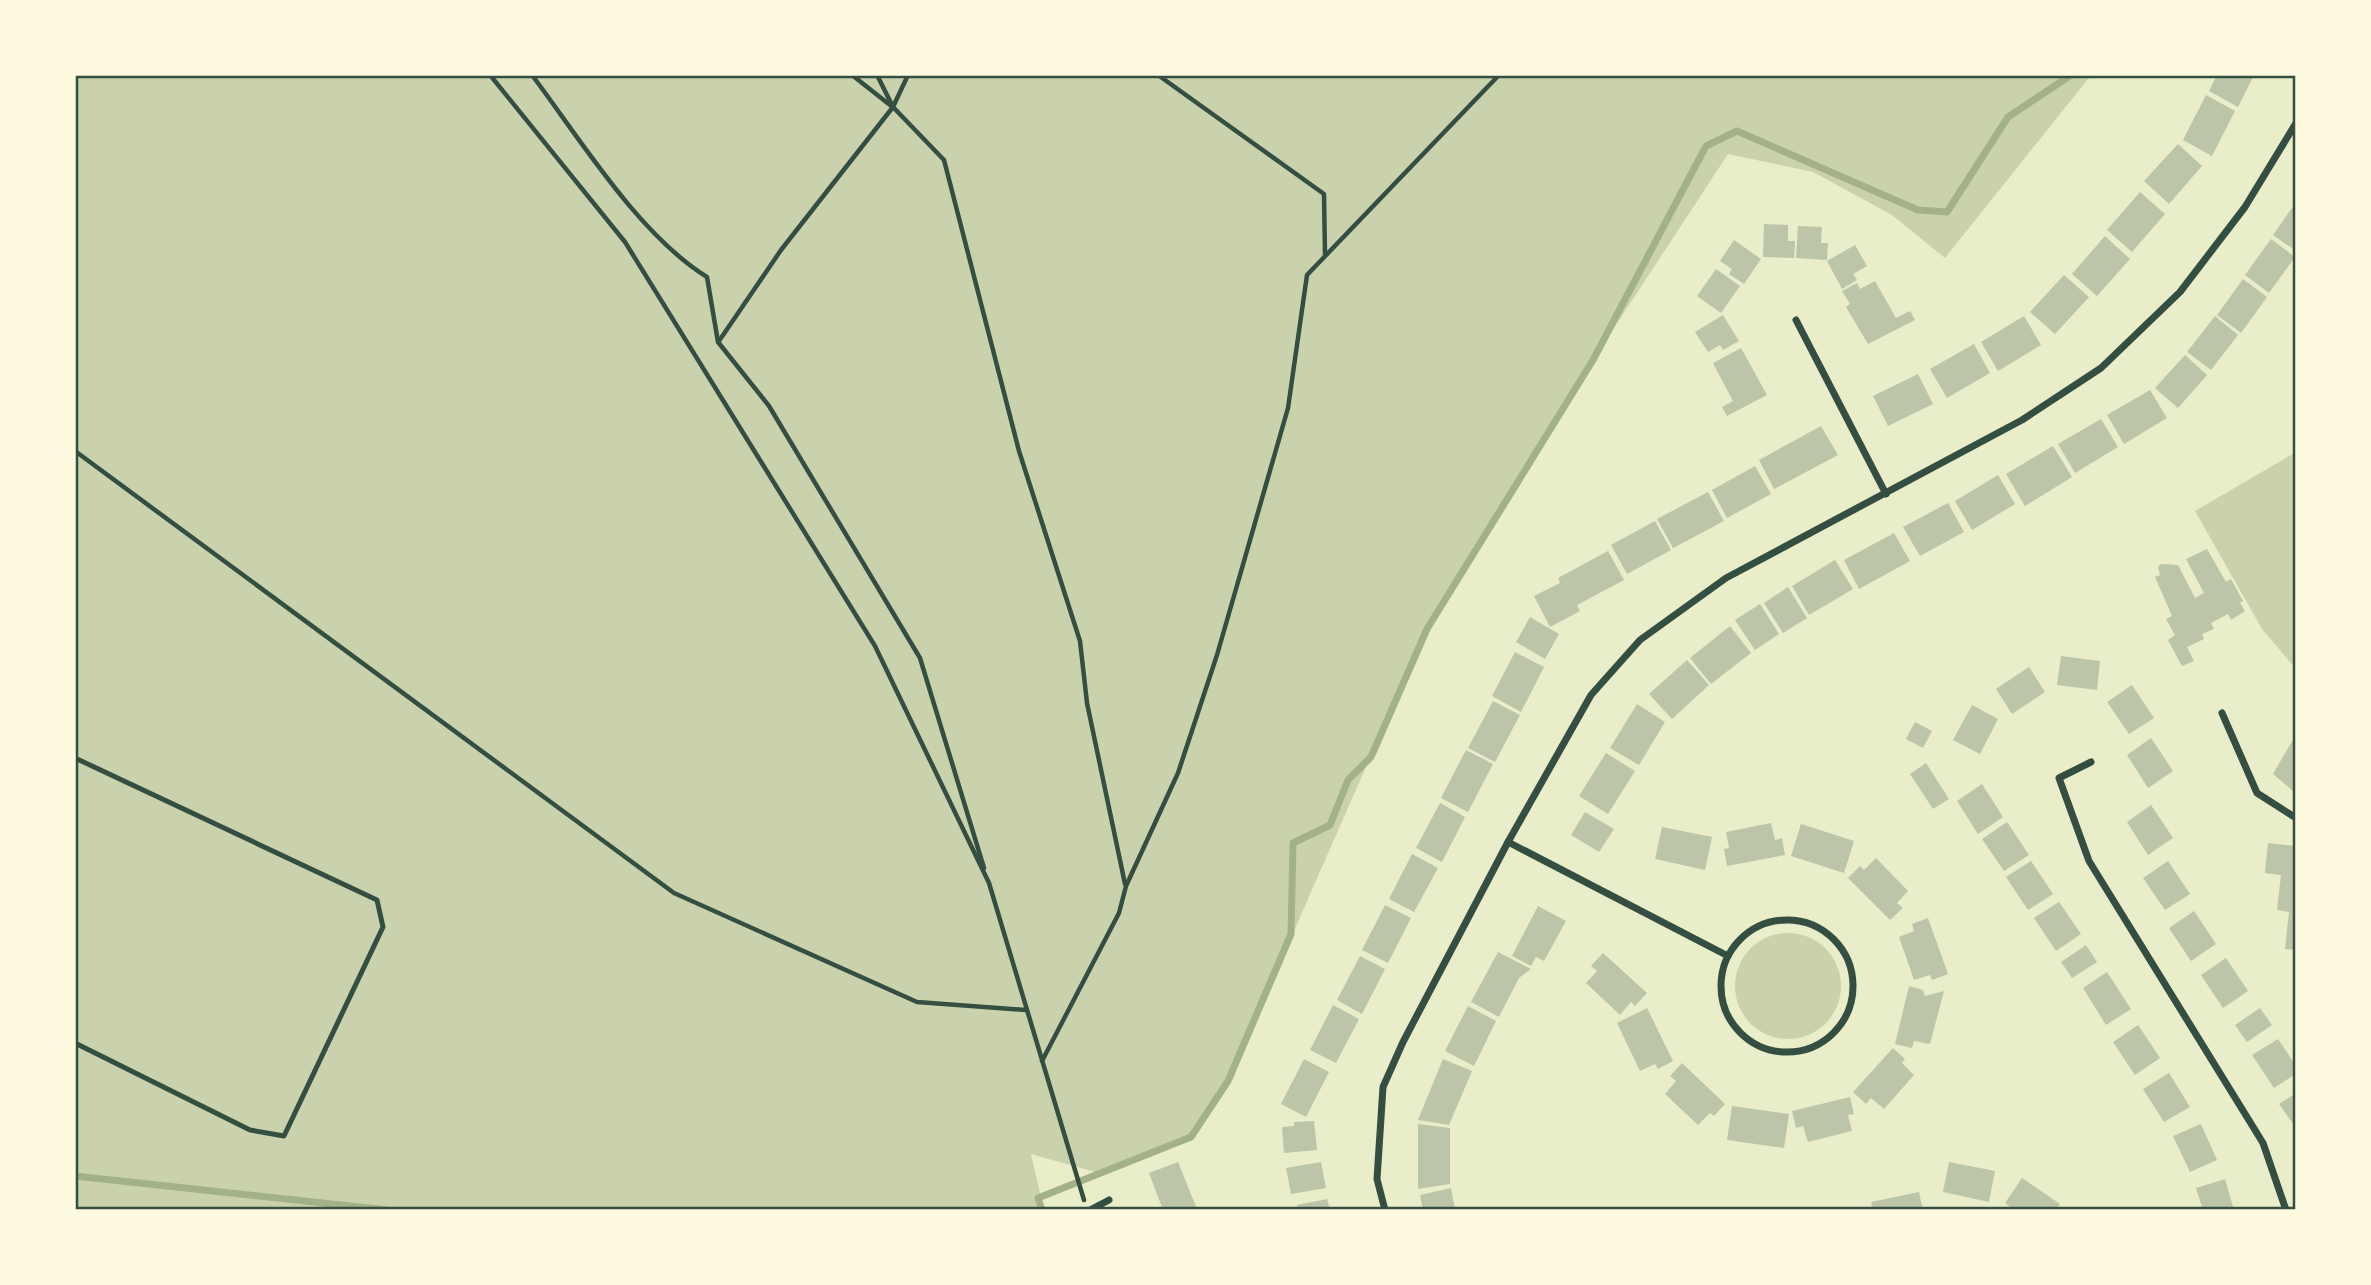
<svg xmlns="http://www.w3.org/2000/svg" width="2371" height="1285" viewBox="0 0 2371 1285" font-family="'Titillium Web',sans-serif">
<rect width="100%" height="100%" fill="#e9edc9"/>
<g fill="#cad2ad">
<path d="M 75,75 L 2096,75 L 2088,79 L 1945,258 L 1892,215 L 1813,172 L 1728,154 L 1593,360 L 1427,628 L 1228,1081 L 1191,1137 L 1102,1174 L 1031,1154 L 1044,1210 L 75,1210 Z"/>
<path d="M 2296,452 L 2296,669 L 2262,629 L 2195,511 Z"/>
<circle cx="1788" cy="986" r="53"/>
</g>
<g fill="none" stroke-linecap="round" stroke-linejoin="round">
<g stroke="#a3b18a" stroke-width="7">
<path d="M 75,1176 L 387,1210"/>
<path d="M 1042,1210 L 1038,1198 L 1191,1137 L 1228,1081 L 1291,934 L 1293,843 L 1330,825 L 1348,780 L 1371,757 L 1427,629 L 1593,360 L 1706,146 L 1737,131 L 1918,210 L 1947,212 L 2008,117 L 2071,75"/>
</g>
</g>
<g fill="#bcc5a7">
<path d="M 2217,75 L 2254,75 L 2238,107 L 2209,91 Z"/>
<path d="M 2206,95 L 2235,111 L 2212,156 L 2183,140 Z"/>
<path d="M 2178,144 L 2202,166 L 2169,204 L 2144,181 Z"/>
<path d="M 2140,192 L 2165,214 L 2132,252 L 2107,230 Z"/>
<path d="M 2296,202 L 2296,251 L 2273,235 Z"/>
<path d="M 1764,224 L 1788,225 L 1788,241 L 1795,241 L 1794,258 L 1763,257 Z"/>
<path d="M 1798,226 L 1822,227 L 1821,243 L 1828,243 L 1827,260 L 1796,258 Z"/>
<path d="M 2105,236 L 2130,259 L 2097,296 L 2072,274 Z"/>
<path d="M 2271,239 L 2295,257 L 2269,293 L 2245,275 Z"/>
<path d="M 1734,240 L 1761,259 L 1744,284 L 1729,274 L 1732,269 L 1720,261 Z"/>
<path d="M 1855,245 L 1867,266 L 1853,274 L 1857,280 L 1842,289 L 1827,261 Z"/>
<path d="M 1716,269 L 1740,286 L 1721,313 L 1697,296 Z"/>
<path d="M 2064,275 L 2089,297 L 2055,334 L 2030,312 Z"/>
<path d="M 2243,279 L 2267,297 L 2241,333 L 2217,315 Z"/>
<path d="M 1875,281 L 1896,318 L 1910,311 L 1915,320 L 1868,344 L 1846,307 L 1850,304 L 1842,291 L 1857,283 L 1860,289 Z"/>
<path d="M 1723,315 L 1739,341 L 1723,350 L 1720,345 L 1708,352 L 1695,332 Z"/>
<path d="M 2024,316 L 2041,345 L 1998,371 L 1981,342 Z"/>
<path d="M 2215,316 L 2238,335 L 2211,370 L 2187,352 Z"/>
<path d="M 1974,344 L 1990,373 L 1947,398 L 1930,369 Z"/>
<path d="M 1741,348 L 1767,395 L 1727,416 L 1722,407 L 1733,401 L 1713,363 Z"/>
<path d="M 2185,355 L 2207,375 L 2178,408 L 2155,388 Z"/>
<path d="M 1918,374 L 1933,404 L 1888,426 L 1873,396 Z"/>
<path d="M 2150,390 L 2167,418 L 2124,444 L 2107,415 Z"/>
<path d="M 2101,419 L 2118,447 L 2075,473 L 2058,444 Z"/>
<path d="M 1821,426 L 1838,455 L 1774,489 L 1759,460 Z"/>
<path d="M 2053,446 L 2072,477 L 2025,506 L 2006,474 Z"/>
<path d="M 1755,466 L 1771,494 L 1727,518 L 1712,490 Z"/>
<path d="M 1998,475 L 2015,504 L 1972,530 L 1955,501 Z"/>
<path d="M 1708,492 L 1724,521 L 1673,548 L 1657,519 Z"/>
<path d="M 1948,503 L 1964,532 L 1920,556 L 1903,527 Z"/>
<path d="M 1655,521 L 1671,550 L 1627,574 L 1611,545 Z"/>
<path d="M 1894,533 L 1910,561 L 1859,589 L 1844,560 Z"/>
<path d="M 2207,549 L 2226,582 L 2231,579 L 2243,601 L 2240,603 L 2245,611 L 2231,620 L 2228,614 L 2211,623 L 2214,629 L 2202,634 L 2204,639 L 2187,647 L 2194,661 L 2182,666 L 2168,640 L 2175,635 L 2166,619 L 2172,616 L 2155,577 L 2160,575 L 2158,567 L 2161,564 L 2178,565 L 2195,598 L 2204,593 L 2186,559 Z"/>
<path d="M 1608,551 L 1624,580 L 1577,605 L 1580,611 L 1550,627 L 1534,596 L 1560,583 L 1558,578 Z"/>
<path d="M 1835,560 L 1853,589 L 1809,615 L 1792,586 Z"/>
<path d="M 1788,587 L 1807,618 L 1783,633 L 1764,603 Z"/>
<path d="M 1760,604 L 1779,634 L 1755,650 L 1735,620 Z"/>
<path d="M 1530,617 L 1559,634 L 1545,659 L 1516,642 Z"/>
<path d="M 1730,626 L 1751,653 L 1711,684 L 1690,658 Z"/>
<path d="M 1515,652 L 1544,667 L 1521,712 L 1492,696 Z"/>
<path d="M 2061,656 L 2100,661 L 2097,690 L 2057,685 Z"/>
<path d="M 1687,660 L 1709,685 L 1672,719 L 1649,694 Z"/>
<path d="M 2029,667 L 2045,692 L 2012,714 L 1996,689 Z"/>
<path d="M 2132,685 L 2154,718 L 2129,734 L 2107,702 Z"/>
<path d="M 1493,701 L 1520,715 L 1495,762 L 1468,748 Z"/>
<path d="M 1637,704 L 1665,722 L 1639,765 L 1610,748 Z"/>
<path d="M 1972,705 L 1998,719 L 1980,754 L 1953,740 Z"/>
<path d="M 1915,722 L 1932,731 L 1923,748 L 1906,739 Z"/>
<path d="M 2151,738 L 2173,771 L 2148,788 L 2127,755 Z"/>
<path d="M 2292,741 L 2296,744 L 2293,791 L 2273,774 Z"/>
<path d="M 1466,750 L 1493,764 L 1468,812 L 1441,798 Z"/>
<path d="M 1606,753 L 1635,771 L 1608,814 L 1579,796 Z"/>
<path d="M 1926,763 L 1949,799 L 1933,809 L 1910,774 Z"/>
<path d="M 1982,784 L 2003,817 L 1978,834 L 1957,801 Z"/>
<path d="M 1440,803 L 1465,817 L 1442,862 L 1416,848 Z"/>
<path d="M 2151,805 L 2173,838 L 2148,855 L 2127,822 Z"/>
<path d="M 1585,812 L 1614,829 L 1599,852 L 1571,835 Z"/>
<path d="M 2007,822 L 2029,855 L 2004,871 L 1982,839 Z"/>
<path d="M 1771,823 L 1775,840 L 1782,838 L 1785,855 L 1727,866 L 1724,849 L 1729,848 L 1726,832 Z"/>
<path d="M 1801,824 L 1854,841 L 1844,873 L 1791,856 Z"/>
<path d="M 1662,827 L 1712,837 L 1705,870 L 1655,859 Z"/>
<path d="M 2268,843 L 2296,846 L 2296,950 L 2285,949 L 2289,912 L 2277,910 L 2281,875 L 2265,873 Z"/>
<path d="M 1412,854 L 1438,868 L 1414,912 L 1389,899 Z"/>
<path d="M 1876,858 L 1908,891 L 1897,903 L 1903,908 L 1890,920 L 1848,878 L 1860,866 L 1864,870 Z"/>
<path d="M 2031,861 L 2053,894 L 2028,910 L 2006,877 Z"/>
<path d="M 2168,861 L 2190,894 L 2165,910 L 2143,878 Z"/>
<path d="M 2059,902 L 2081,934 L 2056,951 L 2034,918 Z"/>
<path d="M 1385,905 L 1411,918 L 1388,963 L 1362,950 Z"/>
<path d="M 1538,906 L 1566,921 L 1544,961 L 1536,957 L 1531,966 L 1512,956 Z"/>
<path d="M 2194,911 L 2216,944 L 2191,961 L 2169,928 Z"/>
<path d="M 1928,918 L 1948,974 L 1932,980 L 1930,975 L 1914,980 L 1899,937 L 1914,931 L 1912,924 Z"/>
<path d="M 2086,945 L 2097,962 L 2072,978 L 2061,962 Z"/>
<path d="M 1498,952 L 1531,969 L 1519,978 L 1499,1017 L 1471,1002 Z"/>
<path d="M 1603,953 L 1647,993 L 1635,1006 L 1631,1002 L 1620,1015 L 1586,983 L 1597,971 L 1591,966 Z"/>
<path d="M 1360,956 L 1385,969 L 1362,1014 L 1337,1000 Z"/>
<path d="M 2226,958 L 2248,991 L 2223,1008 L 2201,975 Z"/>
<path d="M 2107,972 L 2131,1009 L 2106,1025 L 2083,988 Z"/>
<path d="M 1909,986 L 1923,990 L 1925,996 L 1944,991 L 1930,1044 L 1914,1041 L 1912,1048 L 1895,1044 Z"/>
<path d="M 1333,1005 L 1359,1019 L 1336,1063 L 1310,1050 Z"/>
<path d="M 1468,1006 L 1496,1021 L 1474,1066 L 1445,1051 Z"/>
<path d="M 1647,1008 L 1673,1061 L 1658,1069 L 1655,1064 L 1640,1071 L 1617,1023 Z"/>
<path d="M 2260,1008 L 2272,1025 L 2247,1042 L 2235,1025 Z"/>
<path d="M 2138,1025 L 2160,1058 L 2135,1075 L 2113,1042 Z"/>
<path d="M 2278,1039 L 2296,1066 L 2296,1074 L 2274,1088 L 2252,1055 Z"/>
<path d="M 1893,1048 L 1905,1059 L 1902,1063 L 1914,1075 L 1884,1109 L 1871,1098 L 1866,1104 L 1853,1092 Z"/>
<path d="M 1304,1059 L 1329,1072 L 1306,1117 L 1281,1104 Z"/>
<path d="M 1443,1059 L 1472,1071 L 1449,1125 L 1418,1120 Z"/>
<path d="M 1682,1063 L 1725,1104 L 1714,1116 L 1710,1113 L 1698,1125 L 1665,1094 L 1676,1081 L 1670,1076 Z"/>
<path d="M 2169,1073 L 2190,1107 L 2164,1122 L 2143,1089 Z"/>
<path d="M 2296,1093 L 2296,1128 L 2279,1104 Z"/>
<path d="M 1850,1097 L 1854,1114 L 1848,1115 L 1852,1131 L 1808,1142 L 1803,1126 L 1796,1128 L 1792,1111 Z"/>
<path d="M 1732,1106 L 1789,1114 L 1784,1148 L 1727,1140 Z"/>
<path d="M 1314,1121 L 1317,1150 L 1284,1153 L 1282,1127 L 1294,1126 L 1294,1122 Z"/>
<path d="M 1418,1124 L 1450,1128 L 1450,1184 L 1418,1189 Z"/>
<path d="M 2201,1124 L 2217,1160 L 2190,1172 L 2173,1136 Z"/>
<path d="M 1178,1162 L 1197,1209 L 1194,1210 L 1163,1210 L 1149,1173 Z"/>
<path d="M 1321,1162 L 1326,1188 L 1291,1194 L 1286,1168 Z"/>
<path d="M 1949,1162 L 1995,1171 L 1989,1202 L 1943,1192 Z"/>
<path d="M 2022,1178 L 2060,1204 L 2056,1210 L 2014,1210 L 2005,1203 Z"/>
<path d="M 2225,1179 L 2234,1210 L 2203,1210 L 2196,1188 Z"/>
<path d="M 1451,1188 L 1455,1210 L 1423,1210 L 1420,1195 Z"/>
<path d="M 1919,1192 L 1923,1210 L 1873,1210 L 1871,1202 Z"/>
<path d="M 1327,1199 L 1330,1210 L 1298,1210 L 1297,1205 Z"/>
</g>
<g fill="none" stroke-linecap="round" stroke-linejoin="round">
<g stroke="#344e41" stroke-width="4.5">
<path d="M 490,75 L 625,242 L 875,646 L 989,883 L 1084,1200"/>
<path d="M 532,75 C 580,139 639,235 707,277 L 718,342 L 769,406 L 920,658 L 984,868"/>
<path d="M 852,75 L 890,105"/>
<path d="M 877,75 L 893,107 L 944,160 L 1019,451 L 1080,641 L 1087,703 L 1125,884"/>
<path d="M 1158,75 L 1324,194 L 1325,255"/>
<path d="M 719,341 L 781,250 L 893,107 L 908,75"/>
<path d="M 75,451 L 674,893 L 917,1002 L 1026,1010"/>
<path d="M 1042,1061 L 1119,913 L 1126,886 L 1178,773 L 1217,655 L 1288,408 L 1307,275 L 1499,75"/>
</g>
<path stroke="#344e41" stroke-width="5" d="M 75,758 L 377,900 L 383,927 L 284,1136 L 250,1130 L 75,1043"/>
<g stroke="#344e41" stroke-width="7">
<path d="M 1796,320 L 1886,494"/>
<path d="M 2222,713 L 2257,793 L 2296,818"/>
<path d="M 2091,762 L 2059,778 L 2089,861 L 2263,1143 L 2286,1210"/>
<path d="M 1508,842 L 1728,956"/>
<circle cx="1787" cy="986" r="66"/>
<path d="M 1090,1210 L 1109,1200"/>
<path d="M 1385,1210 L 1377,1179 L 1383,1087 L 1403,1042 L 1508,842 L 1591,695 L 1640,640 L 1726,578 L 2022,420 L 2101,368 L 2180,292 L 2245,207 L 2296,123"/>
</g>
</g>
<rect width="2371" height="1285" fill="none" stroke="#fefae0" stroke-width="154"/>
<rect x="77" y="77" width="2217" height="1131" fill="none" stroke="#344e41" stroke-width="2.5"/>
</svg>
